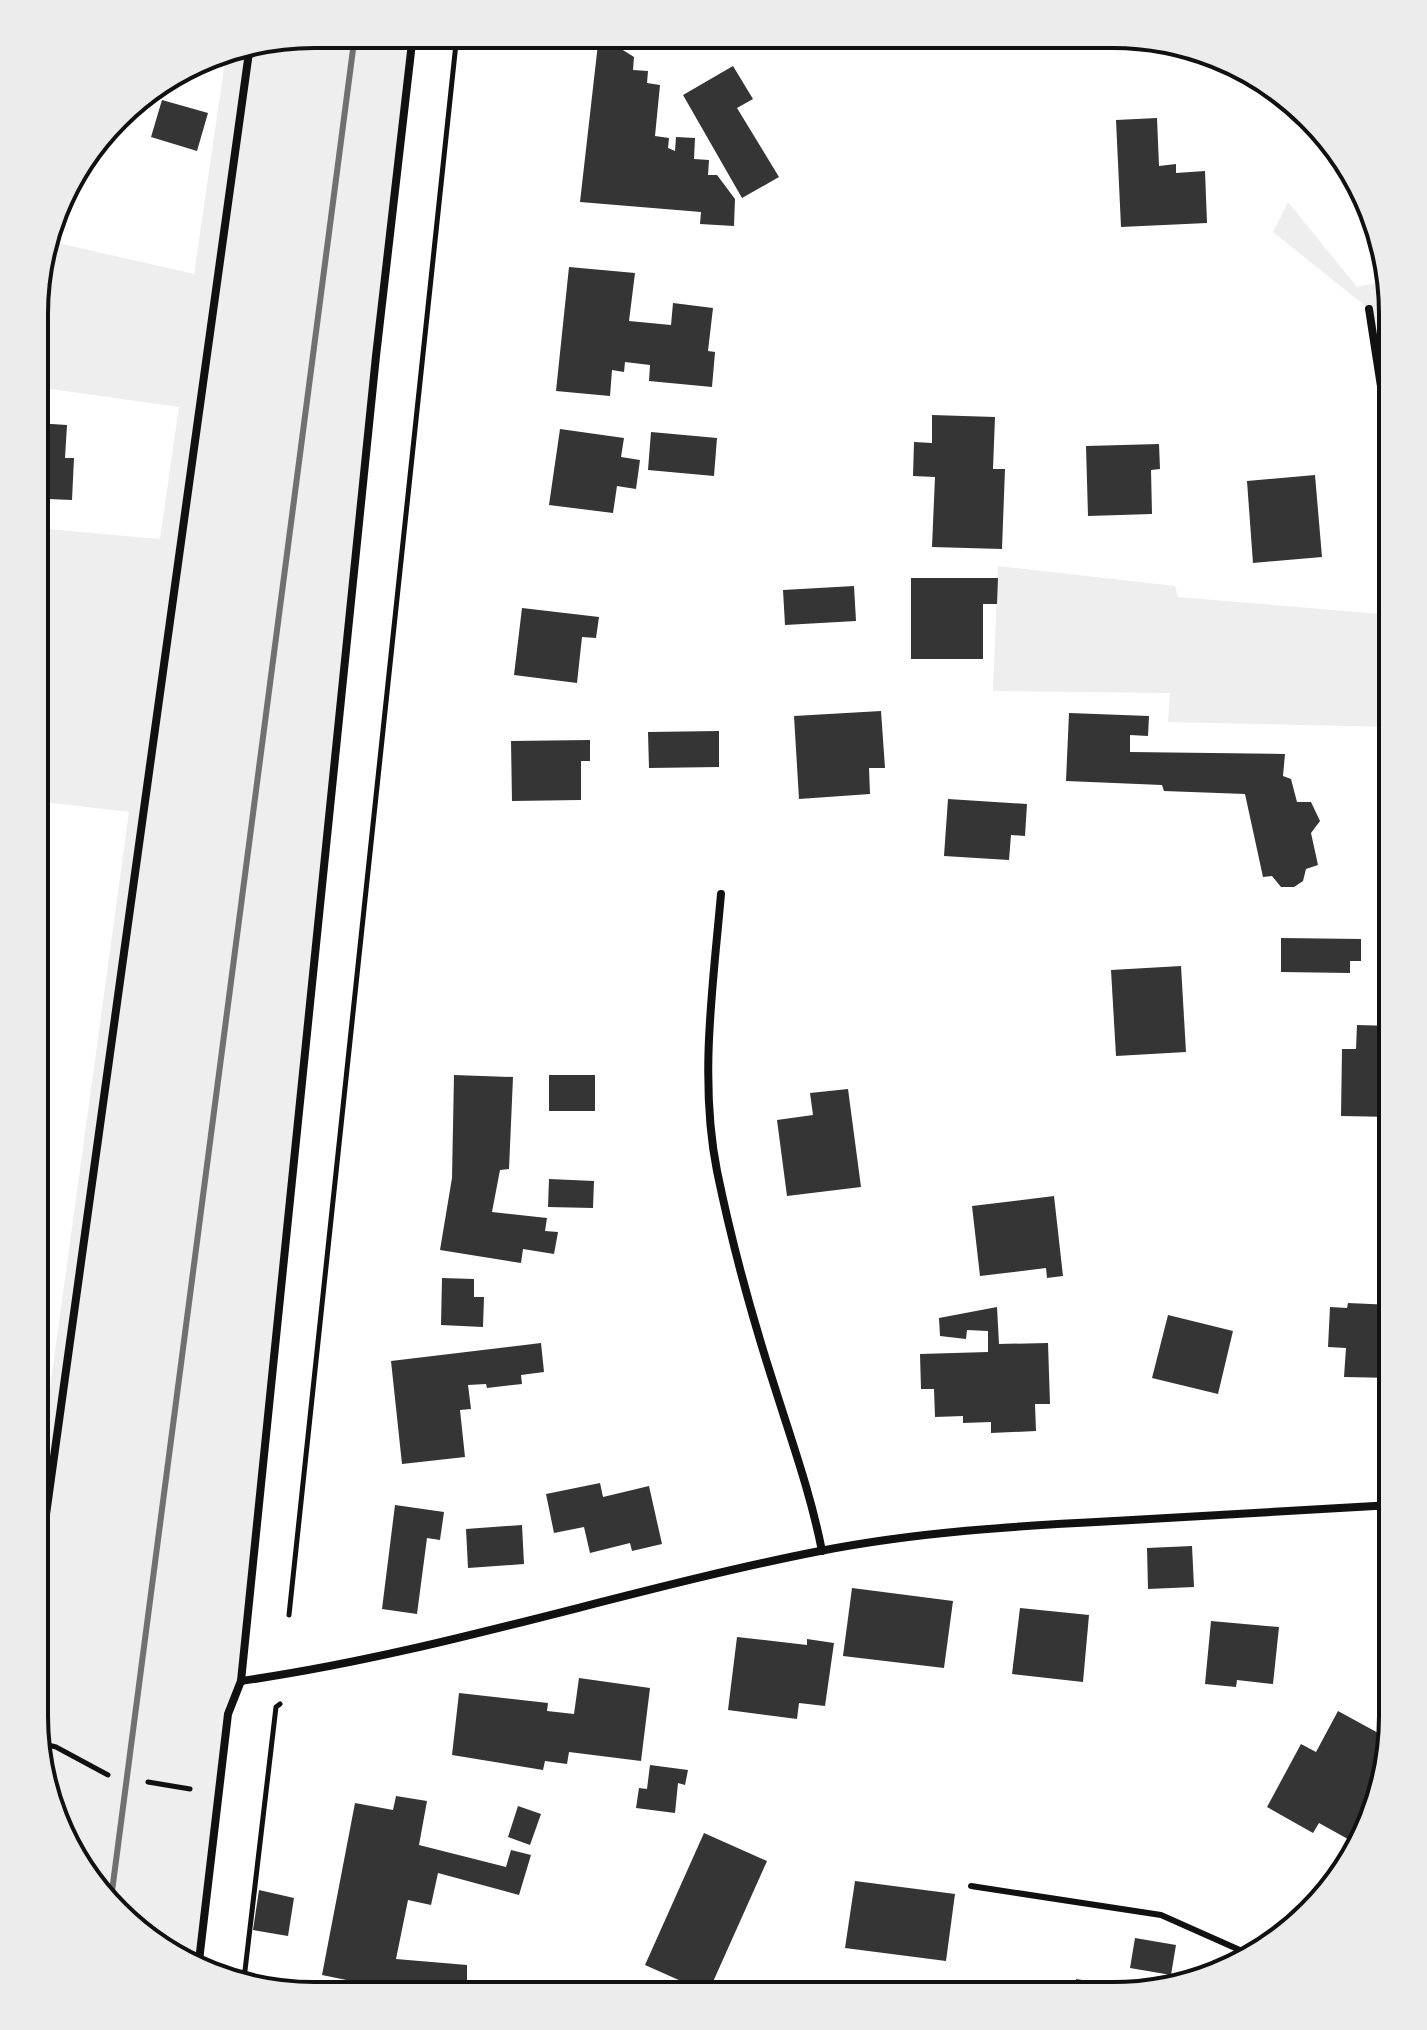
<svg xmlns="http://www.w3.org/2000/svg" width="1427" height="2030" viewBox="0 0 1427 2030" font-family="'PT Sans',sans-serif">
<rect width="100%" height="100%" fill="#fff"/>
<g fill="#eee">
<path d="M 314,34 L 413,34 L 241,1681 L 228,1715 L 201,1962 L 144,1938 L 63,1839 L 34,1716 L 34,1505 L 129,812 L 36,801 L 36,528 L 160,539 L 179,407 L 36,387 L 36,277 L 49,241 L 194,274 L 227,48 Z"/>
<path d="M 1288,202 L 1357,287 L 1385,281 L 1393,314 L 1393,464 L 1369,309 L 1273,232 Z"/>
<path d="M 998,566 L 1175,586 L 1178,597 L 1393,615 L 1393,727 L 1168,722 L 1170,693 L 993,691 Z"/>
</g>
<g fill="#353535">
<path d="M 599,35 L 634,57 L 633,70 L 648,71 L 647,83 L 660,85 L 655,136 L 669,138 L 668,148 L 675,151 L 676,137 L 695,138 L 694,159 L 709,160 L 708,175 L 717,175 L 735,199 L 734,226 L 700,224 L 701,212 L 580,202 Z"/>
<path d="M 733,66 L 753,99 L 737,108 L 779,177 L 742,198 L 683,95 Z"/>
<path d="M 162,100 L 208,113 L 197,151 L 151,137 Z"/>
<path d="M 1157,118 L 1159,166 L 1176,164 L 1176,173 L 1205,171 L 1207,223 L 1121,227 L 1116,120 Z"/>
<path d="M 569,267 L 635,273 L 629,321 L 671,325 L 673,303 L 713,308 L 708,351 L 715,352 L 712,387 L 649,381 L 650,365 L 625,362 L 624,372 L 612,370 L 610,396 L 556,391 Z"/>
<path d="M 932,415 L 995,417 L 993,469 L 1005,469 L 1002,549 L 932,547 L 935,477 L 913,476 L 914,442 L 932,443 Z"/>
<path d="M 36,423 L 67,425 L 65,458 L 74,458 L 72,500 L 49,499 L 48,509 L 36,508 Z"/>
<path d="M 560,429 L 624,438 L 621,457 L 640,460 L 636,489 L 617,486 L 613,513 L 549,505 Z"/>
<path d="M 651,432 L 717,438 L 714,476 L 648,470 Z"/>
<path d="M 1159,444 L 1160,469 L 1151,470 L 1152,514 L 1088,516 L 1086,446 Z"/>
<path d="M 1315,475 L 1322,557 L 1253,563 L 1247,481 Z"/>
<path d="M 911,578 L 998,578 L 997,604 L 983,604 L 983,659 L 911,659 Z"/>
<path d="M 854,586 L 856,621 L 785,625 L 783,590 Z"/>
<path d="M 522,608 L 599,617 L 596,638 L 582,637 L 577,683 L 514,675 Z"/>
<path d="M 881,711 L 885,768 L 869,768 L 870,794 L 799,799 L 794,716 Z"/>
<path d="M 1069,713 L 1149,716 L 1148,736 L 1130,735 L 1130,752 L 1285,754 L 1283,776 L 1291,779 L 1297,802 L 1311,802 L 1320,821 L 1311,833 L 1318,865 L 1306,869 L 1303,881 L 1294,887 L 1281,887 L 1272,876 L 1263,877 L 1245,794 L 1164,791 L 1162,785 L 1066,781 Z"/>
<path d="M 719,731 L 719,767 L 649,768 L 648,732 Z"/>
<path d="M 590,740 L 590,761 L 581,761 L 581,800 L 512,801 L 511,741 Z"/>
<path d="M 948,799 L 1027,804 L 1025,836 L 1011,835 L 1009,860 L 944,856 Z"/>
<path d="M 1281,938 L 1361,939 L 1361,961 L 1350,961 L 1350,973 L 1281,972 Z"/>
<path d="M 1181,966 L 1186,1052 L 1116,1056 L 1111,970 Z"/>
<path d="M 1357,1025 L 1393,1026 L 1393,1117 L 1341,1116 L 1342,1049 L 1356,1049 Z"/>
<path d="M 454,1075 L 513,1077 L 509,1169 L 500,1170 L 492,1212 L 547,1218 L 545,1231 L 558,1232 L 554,1254 L 523,1249 L 521,1263 L 440,1250 L 452,1178 Z"/>
<rect x="549" y="1075" width="46" height="36"/>
<path d="M 848,1089 L 861,1187 L 787,1196 L 777,1120 L 813,1115 L 810,1093 Z"/>
<path d="M 549,1179 L 594,1181 L 593,1208 L 548,1207 Z"/>
<path d="M 1054,1196 L 1063,1276 L 1047,1278 L 1046,1268 L 980,1276 L 972,1206 Z"/>
<path d="M 442,1278 L 474,1279 L 474,1297 L 484,1297 L 483,1327 L 441,1325 Z"/>
<path d="M 1348,1303 L 1393,1305 L 1393,1378 L 1344,1377 L 1346,1348 L 1328,1347 L 1330,1307 L 1347,1308 Z"/>
<path d="M 997,1307 L 999,1344 L 1048,1343 L 1050,1404 L 1035,1404 L 1036,1431 L 991,1433 L 991,1422 L 963,1423 L 963,1416 L 935,1417 L 934,1389 L 921,1389 L 920,1354 L 988,1352 L 988,1331 L 967,1330 L 966,1339 L 940,1336 L 939,1318 Z"/>
<path d="M 1168,1315 L 1233,1331 L 1218,1394 L 1152,1378 Z"/>
<path d="M 541,1343 L 544,1372 L 521,1375 L 522,1384 L 487,1388 L 486,1384 L 468,1385 L 471,1409 L 460,1410 L 465,1457 L 402,1464 L 391,1361 Z"/>
<path d="M 600,1483 L 603,1497 L 649,1486 L 662,1544 L 632,1551 L 630,1543 L 590,1553 L 584,1527 L 554,1533 L 546,1494 Z"/>
<path d="M 395,1505 L 444,1512 L 440,1540 L 427,1538 L 417,1614 L 382,1609 Z"/>
<path d="M 522,1525 L 524,1564 L 468,1568 L 466,1529 Z"/>
<path d="M 1192,1546 L 1194,1587 L 1148,1589 L 1147,1548 Z"/>
<path d="M 852,1588 L 953,1601 L 944,1668 L 843,1656 Z"/>
<path d="M 1020,1608 L 1089,1615 L 1083,1682 L 1012,1674 Z"/>
<path d="M 1211,1621 L 1279,1627 L 1273,1684 L 1237,1680 L 1236,1687 L 1205,1684 Z"/>
<path d="M 737,1637 L 807,1645 L 807,1639 L 834,1643 L 825,1706 L 799,1703 L 797,1719 L 728,1710 Z"/>
<path d="M 579,1678 L 650,1688 L 641,1761 L 569,1752 L 567,1764 L 545,1761 L 543,1770 L 452,1755 L 459,1693 L 548,1703 L 547,1711 L 574,1714 Z"/>
<path d="M 1338,1711 L 1391,1740 L 1355,1843 L 1319,1823 L 1313,1833 L 1267,1807 L 1301,1744 L 1316,1752 Z"/>
<path d="M 650,1765 L 688,1770 L 685,1785 L 678,1783 L 675,1813 L 636,1808 L 639,1788 L 647,1789 Z"/>
<path d="M 396,1796 L 427,1801 L 419,1845 L 506,1867 L 511,1850 L 531,1855 L 519,1895 L 438,1873 L 431,1905 L 408,1900 L 396,1959 L 467,1965 L 467,1994 L 415,1994 L 322,1975 L 355,1803 L 393,1810 Z"/>
<path d="M 518,1806 L 541,1814 L 530,1845 L 508,1837 Z"/>
<path d="M 704,1833 L 767,1861 L 708,1993 L 645,1965 Z"/>
<path d="M 855,1881 L 955,1894 L 946,1961 L 845,1948 Z"/>
<path d="M 259,1890 L 294,1898 L 288,1936 L 253,1930 Z"/>
<path d="M 1135,1938 L 1176,1945 L 1171,1975 L 1130,1968 Z"/>
<path d="M 1076,1979 L 1135,1988 L 1134,1991 L 1113,1996 L 1073,1996 Z"/>
</g>
<g fill="none" stroke-linecap="round" stroke-linejoin="round">
<g stroke="#111" stroke-width="5">
<path d="M 289,1615 L 457,34"/>
<path d="M 40,1743 L 56,1747 L 108,1775"/>
<path d="M 148,1782 L 190,1789"/>
<path d="M 244,1979 L 276,1707 L 280,1704"/>
</g>
<path stroke="#111" stroke-width="6" d="M 971,1886 L 1161,1915 L 1251,1955"/>
<g stroke="#111" stroke-width="8">
<path d="M 1369,309 L 1393,464"/>
<path d="M 721,894 C 713,986 699,1080 717,1171 C 732,1244 752,1317 775,1388 C 792,1442 811,1495 822,1551"/>
<path d="M 34,1644 L 39,1565 L 250,45"/>
<path d="M 241,1681 C 438,1653 626,1589 820,1551 C 917,1532 1015,1526 1114,1521 C 1207,1516 1300,1510 1392,1505"/>
<path d="M 199,1961 L 228,1714 L 241,1681 L 376,356 L 413,34"/>
</g>
<path stroke="#707070" stroke-width="6" d="M 111,1899 L 355,34"/>
</g>
<path d="M0 0H1427V2030H0ZM314 48H1113A266 266 0 0 1 1379 314V1716A266 266 0 0 1 1113 1982H314A266 266 0 0 1 48 1716V314A266 266 0 0 1 314 48Z" fill="#ececec" fill-rule="evenodd"/>
<path fill="none" stroke="#111" stroke-width="4" d="M314 48H1113A266 266 0 0 1 1379 314V1716A266 266 0 0 1 1113 1982H314A266 266 0 0 1 48 1716V314A266 266 0 0 1 314 48Z"/>
</svg>
